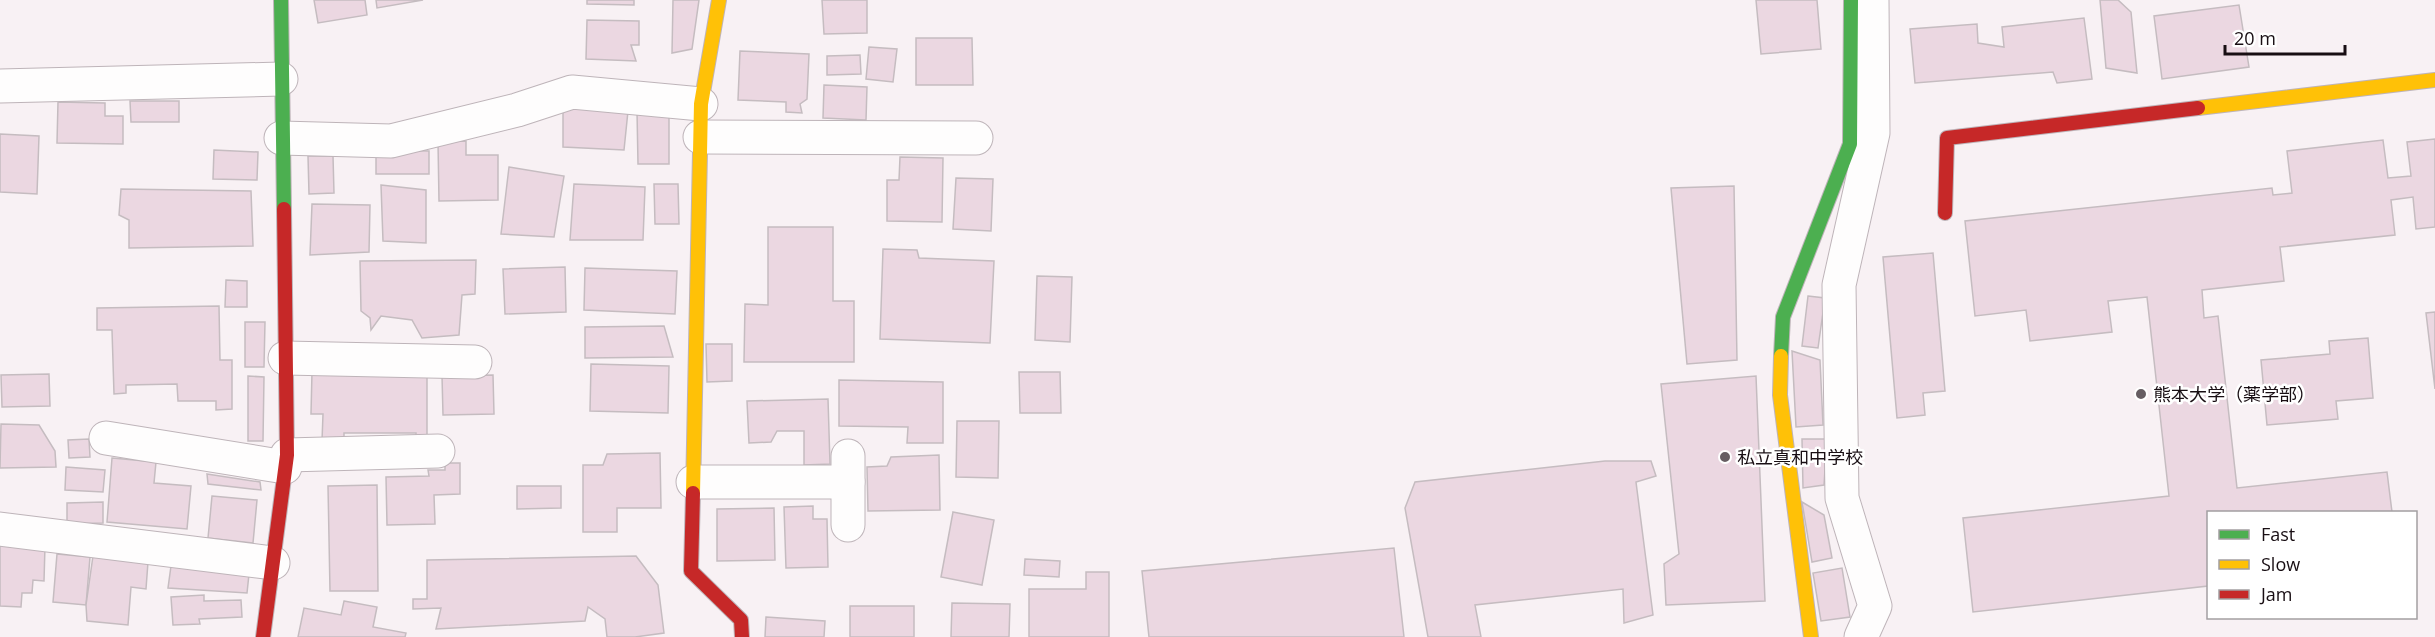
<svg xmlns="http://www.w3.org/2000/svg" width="2435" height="637" viewBox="0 0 2435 637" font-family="'Open Sans','Noto Sans JP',sans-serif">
<rect width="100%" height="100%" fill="#f8f1f4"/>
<g fill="#ebd7e1" stroke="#c5bcc0" stroke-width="1.5">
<path d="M 314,0 L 365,0 L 367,15 L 318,23 Z"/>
<path d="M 376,0 L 423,0 L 377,8 Z"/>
<path d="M 587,0 L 634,0 L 634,5 L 587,4 Z"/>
<path d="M 673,0 L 699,0 L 692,49 L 672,53 Z"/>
<path d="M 822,0 L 867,0 L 867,33 L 824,34 Z"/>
<path d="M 1756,0 L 1817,0 L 1821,49 L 1761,54 Z"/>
<path d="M 2100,0 L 2118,0 L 2131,12 L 2137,73 L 2106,68 Z"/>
<path d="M 2239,5 L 2249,67 L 2162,79 L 2154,16 Z"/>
<path d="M 2084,18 L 2092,79 L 2057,83 L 2053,72 L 1915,83 L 1910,29 L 1977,24 L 1978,43 L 2004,47 L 2002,27 Z"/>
<path d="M 587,20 L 639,21 L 639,45 L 631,45 L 636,61 L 586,59 Z"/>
<path d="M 916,38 L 972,38 L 973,85 L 916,85 Z"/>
<path d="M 869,47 L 897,49 L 893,82 L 866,79 Z"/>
<path d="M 740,51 L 809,54 L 807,99 L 800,104 L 802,113 L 786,112 L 786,102 L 738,100 Z"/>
<path d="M 860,55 L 861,74 L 827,75 L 827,56 Z"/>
<path d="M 824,85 L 867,87 L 866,120 L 823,118 Z"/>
<path d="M 130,101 L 179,101 L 179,122 L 131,122 Z"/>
<path d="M 58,102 L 105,103 L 105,116 L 123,116 L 123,144 L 57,143 Z"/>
<path d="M 563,107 L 628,111 L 624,150 L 563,147 Z"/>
<path d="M 637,111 L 669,111 L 669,164 L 638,164 Z"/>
<path d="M 0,134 L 39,136 L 37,194 L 0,192 Z"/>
<path d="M 2435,139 L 2435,227 L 2416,229 L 2413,197 L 2391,200 L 2395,235 L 2280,247 L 2284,281 L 2202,290 L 2204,318 L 2218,316 L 2237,488 L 2387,472 L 2392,512 L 2208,512 L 2208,586 L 1973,612 L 1963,518 L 2169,496 L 2147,297 L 2108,301 L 2112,332 L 2030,341 L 2026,310 L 1975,316 L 1965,221 L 2272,188 L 2273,195 L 2292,193 L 2287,151 L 2383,140 L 2388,178 L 2411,176 L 2407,142 Z"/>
<path d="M 466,141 L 466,155 L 498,155 L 498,200 L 439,201 L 438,142 Z"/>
<path d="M 214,150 L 258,152 L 257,180 L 213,179 Z"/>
<path d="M 376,150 L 429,151 L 429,174 L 376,174 Z"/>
<path d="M 308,156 L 333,156 L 334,193 L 309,194 Z"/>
<path d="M 900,157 L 943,158 L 942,222 L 887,221 L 887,180 L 899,180 Z"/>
<path d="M 509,167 L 564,176 L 554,237 L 501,234 Z"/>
<path d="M 956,178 L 993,179 L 991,231 L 953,229 Z"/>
<path d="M 574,184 L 645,187 L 643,240 L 570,240 Z"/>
<path d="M 654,184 L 678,184 L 679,224 L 655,224 Z"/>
<path d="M 381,185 L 426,190 L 426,243 L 383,241 Z"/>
<path d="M 1734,186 L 1737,360 L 1687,364 L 1671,188 Z"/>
<path d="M 121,189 L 251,191 L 253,246 L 129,248 L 129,220 L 119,215 Z"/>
<path d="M 312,204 L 370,205 L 369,252 L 310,255 Z"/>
<path d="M 768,227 L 833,227 L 833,301 L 854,301 L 854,362 L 744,362 L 745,304 L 768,305 Z"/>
<path d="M 883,249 L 917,250 L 919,258 L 994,261 L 990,343 L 880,339 Z"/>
<path d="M 1933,253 L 1945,391 L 1923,393 L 1925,415 L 1897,418 L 1883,257 Z"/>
<path d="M 476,260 L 475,294 L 462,295 L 459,335 L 422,338 L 412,320 L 381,316 L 371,330 L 370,318 L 361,311 L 360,261 Z"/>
<path d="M 565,267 L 566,312 L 505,314 L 503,269 Z"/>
<path d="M 585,268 L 677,271 L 675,314 L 584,310 Z"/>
<path d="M 1037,276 L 1072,277 L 1070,342 L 1035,340 Z"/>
<path d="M 226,280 L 247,281 L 247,307 L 225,307 Z"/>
<path d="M 1808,296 L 1825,298 L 1818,348 L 1802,346 Z"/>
<path d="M 219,306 L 220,360 L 232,360 L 232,409 L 216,410 L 216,401 L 178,401 L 177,384 L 126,385 L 126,393 L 114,394 L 112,330 L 97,330 L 97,308 Z"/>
<path d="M 2435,312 L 2435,389 L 2426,313 Z"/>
<path d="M 245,322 L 265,322 L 264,367 L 245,367 Z"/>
<path d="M 664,326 L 673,357 L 585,358 L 585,327 Z"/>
<path d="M 2368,338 L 2373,398 L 2336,401 L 2338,419 L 2267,425 L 2261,360 L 2330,354 L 2329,341 Z"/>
<path d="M 706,344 L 732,344 L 732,381 L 707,382 Z"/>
<path d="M 1792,351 L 1820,360 L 1823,425 L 1796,427 Z"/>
<path d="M 591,364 L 669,366 L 668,413 L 590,411 Z"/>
<path d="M 312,372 L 427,372 L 427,445 L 416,444 L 416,433 L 344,433 L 344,441 L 322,441 L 323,414 L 311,414 Z"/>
<path d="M 1019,372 L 1060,372 L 1061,413 L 1020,413 Z"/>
<path d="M 49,374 L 50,406 L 2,407 L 1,375 Z"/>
<path d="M 493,375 L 494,414 L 443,415 L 442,376 Z"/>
<path d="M 248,376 L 264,377 L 263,441 L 248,441 Z"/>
<path d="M 1756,376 L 1765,601 L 1666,605 L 1664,564 L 1679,554 L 1661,384 Z"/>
<path d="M 839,380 L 943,382 L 943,443 L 907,443 L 908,427 L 839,426 Z"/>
<path d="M 828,399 L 830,464 L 804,465 L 804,431 L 777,431 L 771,442 L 749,443 L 747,401 Z"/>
<path d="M 957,421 L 999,421 L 998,478 L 956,477 Z"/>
<path d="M 1,424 L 39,425 L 55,451 L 56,467 L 0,468 Z"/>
<path d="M 89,439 L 90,457 L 69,458 L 68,440 Z"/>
<path d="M 1802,439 L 1827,439 L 1824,485 L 1803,488 Z"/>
<path d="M 660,453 L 661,508 L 617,508 L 617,532 L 583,532 L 583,465 L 603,465 L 607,454 Z"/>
<path d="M 939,455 L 940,510 L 868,511 L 867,467 L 887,466 L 891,457 Z"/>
<path d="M 112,458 L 156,462 L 154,483 L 191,486 L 187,529 L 107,522 Z"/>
<path d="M 1605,461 L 1651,461 L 1656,476 L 1636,482 L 1653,615 L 1624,623 L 1623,589 L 1475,605 L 1481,637 L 1428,637 L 1405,508 L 1415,482 Z"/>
<path d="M 445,463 L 460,463 L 460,494 L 434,495 L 435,524 L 387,525 L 386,477 L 429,476 L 428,470 L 445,470 Z"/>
<path d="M 66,467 L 105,470 L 103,492 L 65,490 Z"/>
<path d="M 207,474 L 260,482 L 261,490 L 208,484 Z"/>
<path d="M 377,485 L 378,591 L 330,591 L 328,486 Z"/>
<path d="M 517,486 L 561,486 L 561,508 L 517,509 Z"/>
<path d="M 212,496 L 257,500 L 253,543 L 208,538 Z"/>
<path d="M 103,502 L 103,523 L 67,524 L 67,503 Z"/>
<path d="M 1802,502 L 1824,515 L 1832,558 L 1812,562 Z"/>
<path d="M 813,506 L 813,519 L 827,519 L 828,567 L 786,568 L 784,507 Z"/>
<path d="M 774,508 L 775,560 L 717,561 L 717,509 Z"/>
<path d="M 953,512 L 994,520 L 982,585 L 941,577 Z"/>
<path d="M 0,545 L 45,546 L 44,581 L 33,580 L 32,593 L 22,593 L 21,607 L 0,606 Z"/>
<path d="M 1394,548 L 1404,637 L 1149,637 L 1142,571 Z"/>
<path d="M 57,554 L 90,557 L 86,605 L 53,602 Z"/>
<path d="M 93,556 L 148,562 L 146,589 L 131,587 L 128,625 L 87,621 L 86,605 Z"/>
<path d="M 636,556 L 658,585 L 664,633 L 635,637 L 607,637 L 605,619 L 588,607 L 585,621 L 436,629 L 441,608 L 413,609 L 413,599 L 427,599 L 427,560 Z"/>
<path d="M 1025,559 L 1060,561 L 1059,577 L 1024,575 Z"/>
<path d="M 171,566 L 249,574 L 247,593 L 168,588 Z"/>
<path d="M 1842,568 L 1850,617 L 1821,621 L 1813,573 Z"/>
<path d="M 1086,572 L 1109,572 L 1109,637 L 1029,637 L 1029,589 L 1086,589 Z"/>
<path d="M 204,595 L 204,601 L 241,600 L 242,617 L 199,619 L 200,624 L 173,625 L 171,597 Z"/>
<path d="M 344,601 L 377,607 L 373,627 L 406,633 L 405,637 L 298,637 L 304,608 L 341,615 Z"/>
<path d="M 952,603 L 1010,604 L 1009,637 L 951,637 Z"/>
<rect x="850" y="606" width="64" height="31"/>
<path d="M 766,617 L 825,621 L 824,637 L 765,637 Z"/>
</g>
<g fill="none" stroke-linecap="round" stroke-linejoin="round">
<defs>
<g id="street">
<path d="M 0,86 L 281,79"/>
<path d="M 700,137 L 976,138"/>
<path d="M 281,138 L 391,141 L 517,110 L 572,92 L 701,104"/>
<path d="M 285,358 L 475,362"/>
<path d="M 106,438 L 285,467"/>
<path d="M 287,455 L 438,451"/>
<path d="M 693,482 L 848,482 L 848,456"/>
<path d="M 848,482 L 848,525"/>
<path d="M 0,529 L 273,563"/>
<path d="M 1861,637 L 1875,606 L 1842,498 L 1839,285 L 1873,133 L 1872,0"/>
</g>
<g id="fast">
<path d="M 281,0 L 284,209"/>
<path d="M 1781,356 L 1783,317 L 1850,144 L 1851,0"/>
</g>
<g id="slow">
<path d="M 2198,108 L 2435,80"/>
<path d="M 1781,356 L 1780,395 L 1811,637"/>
<path d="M 693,493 L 701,104 L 719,0"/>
</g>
<g id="jam">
<path d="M 1945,213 L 1947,138 L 2198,108"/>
<path d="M 693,493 L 691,571 L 741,620 L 742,637"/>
<path d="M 263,637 L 287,455 L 284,209"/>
</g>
</defs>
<use href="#street" stroke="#beb4b9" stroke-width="35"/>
<use href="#fast" stroke="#beb4b9" stroke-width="16"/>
<use href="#slow" stroke="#beb4b9" stroke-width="16"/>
<use href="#jam" stroke="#beb4b9" stroke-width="16"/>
<use href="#street" stroke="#fefdfd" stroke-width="33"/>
<use href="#fast" stroke="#4caf50" stroke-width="14"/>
<use href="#slow" stroke="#ffc107" stroke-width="14"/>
<use href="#jam" stroke="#c62828" stroke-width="14"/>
</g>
<g fill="#665d62" stroke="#fff" stroke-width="2">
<circle cx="2141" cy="394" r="6"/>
<circle cx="1725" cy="457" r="6"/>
</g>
<g text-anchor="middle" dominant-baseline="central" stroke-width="5" stroke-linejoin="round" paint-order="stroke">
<g font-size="18" fill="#180e13" stroke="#fff" text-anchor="start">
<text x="2153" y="394">熊本大学（薬学部）</text>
<text x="1737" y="457">私立真和中学校</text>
</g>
</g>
<rect x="2207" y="511" width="210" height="108" fill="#ffffff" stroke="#a39fa1" stroke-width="1.5"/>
<rect x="2219" y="530" width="30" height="9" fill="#4caf50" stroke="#a39fa1" stroke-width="1.5"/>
<text x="2261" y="541" font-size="18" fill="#180e13">Fast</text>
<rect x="2219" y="560" width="30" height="9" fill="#ffc107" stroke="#a39fa1" stroke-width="1.5"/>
<text x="2261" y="571" font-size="18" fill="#180e13">Slow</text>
<rect x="2219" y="590" width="30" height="9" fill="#c62828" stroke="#a39fa1" stroke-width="1.5"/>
<text x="2261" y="601" font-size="18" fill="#180e13">Jam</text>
<path d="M2225 45v9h120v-9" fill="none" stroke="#180e13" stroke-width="3"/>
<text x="2234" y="45" font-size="18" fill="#180e13" stroke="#ffffff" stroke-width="4.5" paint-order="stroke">20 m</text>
</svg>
